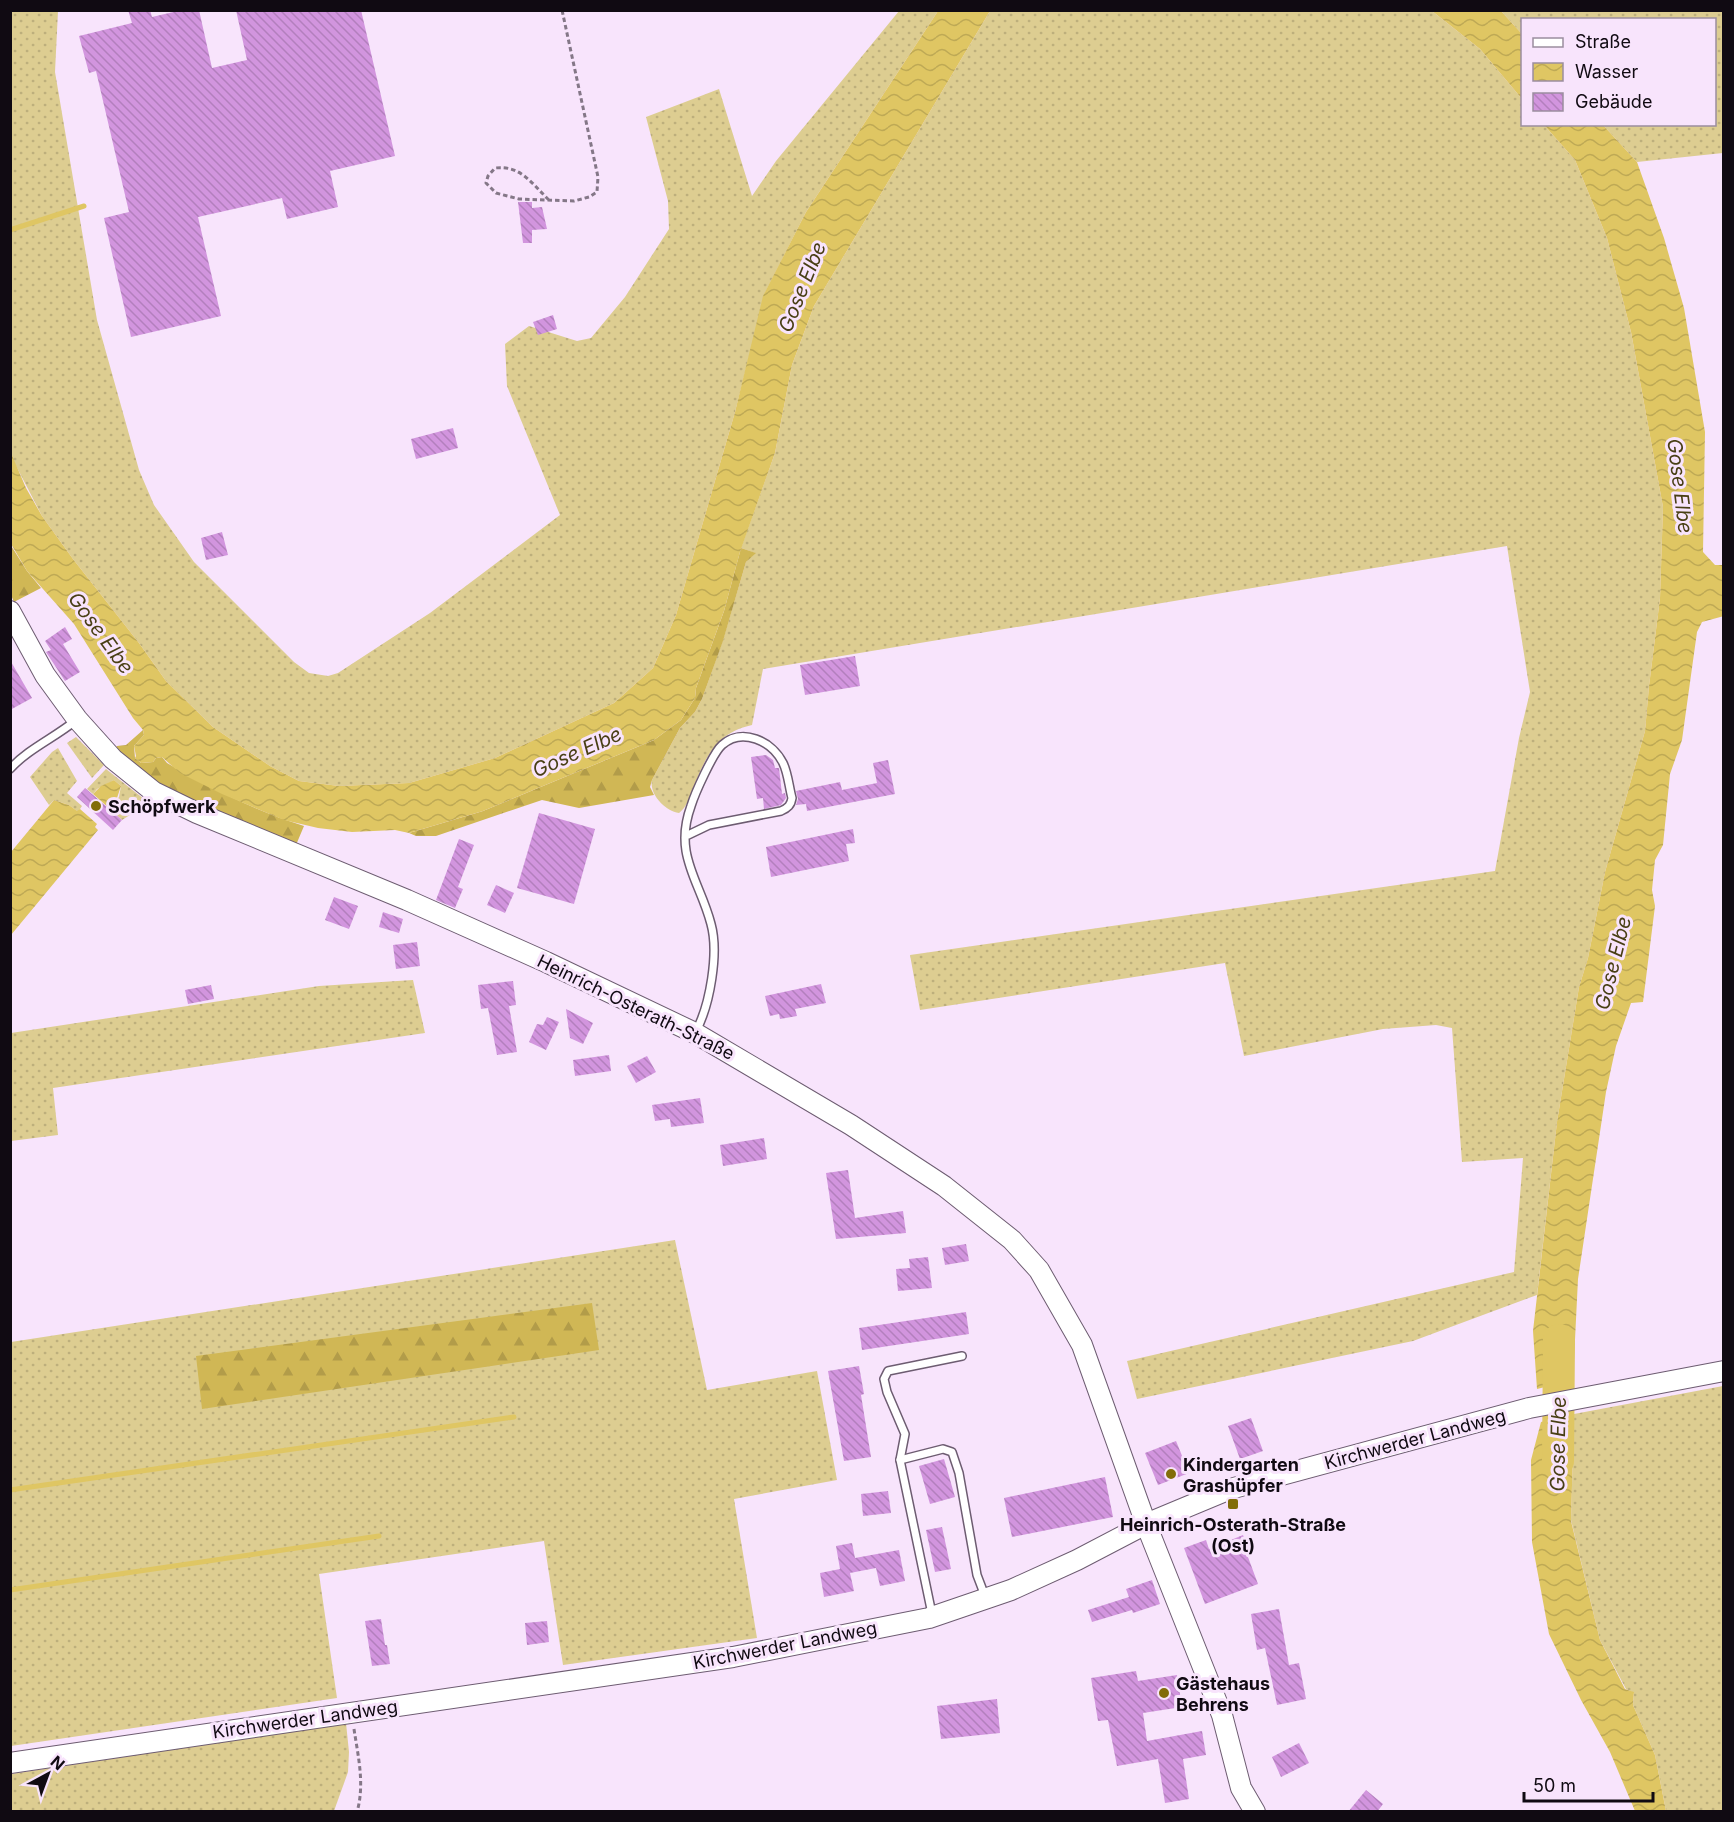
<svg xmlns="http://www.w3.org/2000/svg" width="1734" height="1822" viewBox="0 0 1734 1822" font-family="Inter,sans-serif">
<defs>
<pattern id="grass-dots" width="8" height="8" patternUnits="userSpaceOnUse" patternTransform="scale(1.5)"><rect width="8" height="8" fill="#ddcd91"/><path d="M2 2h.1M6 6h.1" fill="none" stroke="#bdaf7c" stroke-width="1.8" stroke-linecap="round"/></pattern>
<pattern id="forest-firs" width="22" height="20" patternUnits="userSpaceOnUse" patternTransform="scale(1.5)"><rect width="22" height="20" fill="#d0b755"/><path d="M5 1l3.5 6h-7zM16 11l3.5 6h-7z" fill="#b29c49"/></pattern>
<pattern id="water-waves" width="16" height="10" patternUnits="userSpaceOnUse" patternTransform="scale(1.5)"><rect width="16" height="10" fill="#dfc663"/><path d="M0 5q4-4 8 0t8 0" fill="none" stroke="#bea955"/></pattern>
<pattern id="building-back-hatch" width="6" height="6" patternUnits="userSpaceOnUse" patternTransform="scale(1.5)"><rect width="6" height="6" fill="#d295de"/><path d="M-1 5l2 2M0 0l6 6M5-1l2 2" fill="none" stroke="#b37fbd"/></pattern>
</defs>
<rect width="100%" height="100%" fill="#f8e4fc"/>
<g fill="url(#grass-dots)">
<path d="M 10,11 L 58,11 L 55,72 L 97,320 L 139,470 L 154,505 L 194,562 L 294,662 L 309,673 L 328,676 L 338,673 L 430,613 L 560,515 L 507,386 L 505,344 L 529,326 L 577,341 L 591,338 L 625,297 L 669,229 L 668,201 L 646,117 L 719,89 L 752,196 L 776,161 L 899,11 L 938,11 L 806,212 L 765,293 L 735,412 L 676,615 L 653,668 L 614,703 L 495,758 L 409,783 L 339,786 L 299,781 L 270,766 L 213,727 L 166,681 L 139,643 L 73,559 L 42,516 L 11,456 Z"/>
<path d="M 990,11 L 1432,11 L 1480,49 L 1522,99 L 1522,124 L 1544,125 L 1575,160 L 1607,238 L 1631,332 L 1663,507 L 1660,598 L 1649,686 L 1645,731 L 1605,872 L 1588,958 L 1579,987 L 1557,1122 L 1537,1295 L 1413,1341 L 1137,1399 L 1127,1361 L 1514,1272 L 1523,1158 L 1462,1162 L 1452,1028 L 1436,1025 L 1383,1029 L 1244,1056 L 1225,963 L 920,1010 L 910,955 L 1495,871 L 1519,738 L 1530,692 L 1507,546 L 763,669 L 752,725 C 716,733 706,757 693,788 C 689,798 687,807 679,813 C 665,811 649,794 652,780 L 680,728 L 695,712 L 702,699 L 723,640 L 746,562 L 755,553 L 741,548 L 775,453 L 792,365 L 814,306 Z"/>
<path d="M 1501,11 L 1723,11 L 1723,153 L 1637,162 L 1603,125 L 1714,124 L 1714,20 L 1522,20 L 1522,34 Z"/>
<path d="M 76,737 L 104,765 L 92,778 L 67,743 Z"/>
<path d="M 58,748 L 77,781 L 67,793 L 82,806 L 78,812 L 69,805 L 54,800 L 49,805 L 30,777 L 52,752 Z"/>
<path d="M 106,769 L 149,803 L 122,820 L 110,809 L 119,797 L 121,786 L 114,780 L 97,789 L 93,794 L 87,789 Z"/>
<path d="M 413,980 L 425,1033 L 53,1088 L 58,1135 L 11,1141 L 11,1033 L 319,986 Z"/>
<path d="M 675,1240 L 707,1390 L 817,1371 L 837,1480 L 734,1499 L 757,1638 L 563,1665 L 544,1541 L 319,1574 L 337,1698 L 11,1746 L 11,1342 Z"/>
<path d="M 1723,1386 L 1723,1811 L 1666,1811 L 1655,1755 L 1633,1705 L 1634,1693 L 1626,1689 L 1600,1640 L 1571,1520 L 1574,1414 Z"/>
<path d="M 346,1723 L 349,1752 L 348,1772 L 334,1811 L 11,1812 L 11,1774 Z"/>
</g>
<g fill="url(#forest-firs)">
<path d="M 10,544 L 27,571 L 41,588 L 14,602 L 11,595 Z"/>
<path d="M 741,548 L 756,553 L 746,562 L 723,641 L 702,699 L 695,712 L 680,728 L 652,780 L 650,787 L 654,795 L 579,808 L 542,800 L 436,836 L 416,836 L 409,833 L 483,811 L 654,740 L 681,720 L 695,698 L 696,688 L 724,611 Z"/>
<path d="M 143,730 L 144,735 L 134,746 L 135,758 L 141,763 L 153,762 L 156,758 L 162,757 L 167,763 C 211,788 255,811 304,826 L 296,845 L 201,805 L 154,782 L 115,749 L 117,746 L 126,745 Z"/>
<path d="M 592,1303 L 599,1350 L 202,1409 L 196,1356 Z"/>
</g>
<g fill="url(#water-waves)">
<path d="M 938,11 L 990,11 L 814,306 L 792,365 L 775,453 L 740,552 L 724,611 L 696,688 L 695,698 L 681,720 L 654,740 L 483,811 L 409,833 L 395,830 L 352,832 L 318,828 L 284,820 L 222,794 L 180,773 L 162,757 L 156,758 L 153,762 L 141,763 L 135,758 L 136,756 L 134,746 L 144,735 L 143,730 L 133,718 L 74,624 L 27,571 L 11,544 L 11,453 L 26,488 L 42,516 L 73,559 L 139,643 L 166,681 L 213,727 L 270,766 L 299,781 L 339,786 L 409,783 L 495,758 L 614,703 L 653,668 L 676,615 L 735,412 L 763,296 L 806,212 Z"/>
<path d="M 1432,11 L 1501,11 L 1522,34 L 1522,99 L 1480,49 Z"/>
<path d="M 1544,125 L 1603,125 L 1637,162 L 1664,238 L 1684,308 L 1705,432 L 1703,552 L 1715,565 L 1723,565 L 1724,616 L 1702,622 L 1697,632 L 1682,740 L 1670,774 L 1663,845 L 1655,860 L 1652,890 L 1655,906 L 1643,1002 L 1631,1003 L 1616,1046 L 1606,1092 L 1578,1279 L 1573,1380 L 1537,1389 L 1533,1331 L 1557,1122 L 1579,987 L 1588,958 L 1605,872 L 1645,731 L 1649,686 L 1660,598 L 1663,507 L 1631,332 L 1607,238 L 1575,160 Z"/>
<path d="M 114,780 L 121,786 L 116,801 L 110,809 L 93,794 L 101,786 Z"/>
<path d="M 54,800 L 69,805 L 77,811 L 80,809 L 97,824 L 95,827 L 98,830 L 11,935 L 11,852 Z"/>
<path d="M 1574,1414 L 1571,1521 L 1600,1640 L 1625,1689 L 1634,1692 L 1633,1705 L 1655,1755 L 1666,1811 L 1635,1811 L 1610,1752 L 1581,1700 L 1549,1634 L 1532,1542 L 1531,1460 L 1541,1422 Z"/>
</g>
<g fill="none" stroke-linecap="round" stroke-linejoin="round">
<g stroke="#dfc663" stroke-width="5">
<path d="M 10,230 L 84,206"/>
<path d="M 10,1490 L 514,1417"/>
<path d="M 10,1590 L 379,1536"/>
</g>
<path stroke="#dfc663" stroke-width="32" d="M 1558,1461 L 1559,1340"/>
</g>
<g fill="url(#building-back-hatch)">
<path d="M 128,10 L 150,10 L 152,17 L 182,10 L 199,10 L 212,68 L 247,60 L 236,10 L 361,10 L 395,156 L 330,171 L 338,207 L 287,219 L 282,198 L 198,217 L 221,316 L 131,337 L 104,218 L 129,212 L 96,71 L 89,73 L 79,36 L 132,23 Z"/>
<path d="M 518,202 L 532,202 L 532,208 L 542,207 L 547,229 L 532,230 L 532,243 L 523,243 Z"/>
<path d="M 553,315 L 557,329 L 538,335 L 533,322 Z"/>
<path d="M 453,428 L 458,448 L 416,459 L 411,439 Z"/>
<path d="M 222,532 L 228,555 L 206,560 L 201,538 Z"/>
<path d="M 65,627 L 72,639 L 63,644 L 80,672 L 65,681 L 46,652 L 51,650 L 45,641 Z"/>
<path d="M 855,656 L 860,686 L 805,695 L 800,665 Z"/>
<path d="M 10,660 L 32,698 L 10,710 Z"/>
<path d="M 766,755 L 773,760 L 775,768 L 779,768 L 782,794 L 785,793 L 786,798 L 781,805 L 764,809 L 763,798 L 757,799 L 751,757 Z"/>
<path d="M 888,760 L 895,794 L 807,811 L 806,804 L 796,805 L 798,799 L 796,791 L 840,782 L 842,790 L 877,783 L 873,763 Z"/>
<path d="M 85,788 L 122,820 L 113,830 L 77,797 Z"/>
<path d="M 539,813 L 595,829 L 574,904 L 517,888 Z"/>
<path d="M 853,829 L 855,843 L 846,844 L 849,861 L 771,877 L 766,847 Z"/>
<path d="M 459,839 L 474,845 L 458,887 L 463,889 L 455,908 L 436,900 Z"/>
<path d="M 496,885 L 514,893 L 505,913 L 487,905 Z"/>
<path d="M 334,897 L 358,906 L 349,929 L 325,920 Z"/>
<path d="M 383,912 L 403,919 L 399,933 L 379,927 Z"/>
<path d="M 417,942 L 420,966 L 396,969 L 393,945 Z"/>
<path d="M 513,981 L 516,1005 L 509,1006 L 517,1052 L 497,1055 L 488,1008 L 481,1009 L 478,985 Z"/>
<path d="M 821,984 L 826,1003 L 795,1009 L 797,1016 L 780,1019 L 779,1014 L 770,1016 L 765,996 Z"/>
<path d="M 211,985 L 214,999 L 188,1004 L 185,990 Z"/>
<path d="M 566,1009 L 593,1023 L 583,1044 L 570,1038 Z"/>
<path d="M 547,1017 L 559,1022 L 546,1050 L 529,1042 L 537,1024 L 543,1025 Z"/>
<path d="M 609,1055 L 611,1071 L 575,1076 L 573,1060 Z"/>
<path d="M 647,1056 L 656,1072 L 636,1083 L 627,1066 Z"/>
<path d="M 700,1098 L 704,1123 L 671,1127 L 670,1119 L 655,1121 L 652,1105 Z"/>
<path d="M 764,1138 L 767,1159 L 723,1166 L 720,1145 Z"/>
<path d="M 848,1170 L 855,1218 L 903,1211 L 906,1233 L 836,1239 L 826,1173 Z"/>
<path d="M 966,1244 L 969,1261 L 945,1265 L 942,1248 Z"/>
<path d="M 928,1257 L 932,1288 L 898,1291 L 896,1269 L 910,1268 L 909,1259 Z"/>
<path d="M 966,1312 L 969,1334 L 862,1350 L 859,1328 Z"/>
<path d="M 859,1366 L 864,1394 L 861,1395 L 871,1457 L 844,1461 L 828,1371 Z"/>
<path d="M 1251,1418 L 1263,1451 L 1240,1459 L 1228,1426 Z"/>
<path d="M 1176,1441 L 1189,1473 L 1158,1485 L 1145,1453 Z"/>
<path d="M 944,1459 L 955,1497 L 930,1504 L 919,1466 Z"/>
<path d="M 1105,1477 L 1113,1517 L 1012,1537 L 1004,1498 Z"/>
<path d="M 888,1491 L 891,1513 L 863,1516 L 861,1494 Z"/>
<path d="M 942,1527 L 951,1569 L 935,1572 L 926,1530 Z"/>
<path d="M 1243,1535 L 1248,1548 L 1245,1549 L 1258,1584 L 1205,1604 L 1184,1548 L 1206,1540 L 1209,1549 Z"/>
<path d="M 852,1543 L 855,1558 L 899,1550 L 905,1581 L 880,1586 L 876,1568 L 850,1573 L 854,1591 L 824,1597 L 820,1573 L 840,1569 L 836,1546 Z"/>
<path d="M 1152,1580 L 1160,1604 L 1133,1613 L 1132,1610 L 1092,1622 L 1088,1610 L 1129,1597 L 1126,1589 Z"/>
<path d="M 1279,1609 L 1289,1665 L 1299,1663 L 1306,1699 L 1277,1705 L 1265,1648 L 1257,1650 L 1251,1614 Z"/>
<path d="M 381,1619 L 385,1645 L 387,1645 L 390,1664 L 372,1666 L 365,1621 Z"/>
<path d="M 547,1621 L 549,1642 L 527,1645 L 525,1623 Z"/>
<path d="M 1136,1671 L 1138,1681 L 1177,1675 L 1182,1707 L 1143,1713 L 1147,1741 L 1202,1731 L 1206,1755 L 1183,1759 L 1189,1799 L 1165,1803 L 1158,1759 L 1117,1766 L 1108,1720 L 1098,1721 L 1091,1678 Z"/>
<path d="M 997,1699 L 1000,1733 L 941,1739 L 937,1706 Z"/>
<path d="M 1299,1743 L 1309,1763 L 1281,1777 L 1272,1757 Z"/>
<path d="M 1366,1790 L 1383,1804 L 1377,1812 L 1348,1812 Z"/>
</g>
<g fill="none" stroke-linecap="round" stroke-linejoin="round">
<defs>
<g id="lane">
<path d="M 10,769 C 28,749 54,738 75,721"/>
<path d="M 686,836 L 709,825 L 781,811 C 788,808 791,805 792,798 C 789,787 788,773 783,763 C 772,741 742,727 722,745 C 713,753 695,793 691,806 C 673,855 700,881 711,924 C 719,953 710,1005 696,1031"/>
<path d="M 900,1460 L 943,1449 L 952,1452 L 959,1473 L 977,1575 L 985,1596"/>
<path d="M 932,1614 L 900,1460 L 905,1434 L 887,1392 L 884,1379 L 888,1371 L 962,1356"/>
</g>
<g id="secondary">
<path d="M 10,611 L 45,675 L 77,719 L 113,759 L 154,792 L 197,813 L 407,900 L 546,962 L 695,1033 L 851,1125 L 944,1186 L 1012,1240 L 1039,1270 L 1082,1345 L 1146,1524 L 1222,1715 L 1241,1788 L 1255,1812"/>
<path d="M 10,1763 L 733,1657 L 929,1618 L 1011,1590 L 1077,1560 L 1146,1524 L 1230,1489 L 1529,1408 L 1724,1371"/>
</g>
</defs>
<use href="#lane" stroke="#6d5c71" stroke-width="10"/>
<use href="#secondary" stroke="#6d5c71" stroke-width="22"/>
<g stroke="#847787" stroke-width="3" stroke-dasharray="4.5 3" stroke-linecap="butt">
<path d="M 549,200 C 531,183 521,165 495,168 L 488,176 L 486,183 L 496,193 L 519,199 L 574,201 L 589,197 L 597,192 L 598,177 L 562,10"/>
<path d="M 354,1729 C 358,1756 365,1784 357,1812"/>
</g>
<use href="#lane" stroke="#fff" stroke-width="7"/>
<use href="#secondary" stroke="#fff" stroke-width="20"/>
</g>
<g fill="#826d09" stroke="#f8e4fc" stroke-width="2">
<circle cx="96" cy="806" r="6"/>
<circle cx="1171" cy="1474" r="6"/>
<rect x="1227" y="1498" width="12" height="12" rx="3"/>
<circle cx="1164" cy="1693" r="6"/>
</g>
<g text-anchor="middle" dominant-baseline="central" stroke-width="6" stroke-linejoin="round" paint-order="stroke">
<g font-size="18" font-weight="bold" fill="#100a12" stroke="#f8e4fc" text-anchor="start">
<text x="108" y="806">Schöpfwerk</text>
<text x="1183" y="1464">Kindergarten<tspan x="1183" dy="21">Grashüpfer</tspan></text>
<text x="1233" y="1524" text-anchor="middle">Heinrich-Osterath-Straße<tspan x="1233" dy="21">(Ost)</tspan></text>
<text x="1176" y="1683">Gästehaus<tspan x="1176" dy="21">Behrens</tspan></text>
</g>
<g font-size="18" fill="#100a12" stroke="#f8e4fc">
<text transform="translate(636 1007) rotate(26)">Heinrich-Osterath-Straße</text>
<text transform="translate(1415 1439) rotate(-15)">Kirchwerder Landweg</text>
<text transform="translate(785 1645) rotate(-11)">Kirchwerder Landweg</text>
<text transform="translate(305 1719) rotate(-8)">Kirchwerder Landweg</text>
</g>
<g font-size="20" font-style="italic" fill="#493f15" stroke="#f8e4fc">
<text transform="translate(802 287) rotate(-68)">Gose Elbe</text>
<text transform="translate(1680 486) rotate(83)">Gose Elbe</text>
<text transform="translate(101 633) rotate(54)">Gose Elbe</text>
<text transform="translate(577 752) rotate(-24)">Gose Elbe</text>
<text transform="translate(1613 963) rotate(-76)">Gose Elbe</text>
<text transform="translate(1558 1444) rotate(-89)">Gose Elbe</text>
</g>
</g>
<rect width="1734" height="1822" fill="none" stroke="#100a12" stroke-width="24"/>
<rect x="1521" y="18" width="195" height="108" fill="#f8e4fc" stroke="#9b8d9e" stroke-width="1.5"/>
<rect x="1533" y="38" width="30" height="9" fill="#ffffff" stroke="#9b8d9e" stroke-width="1.5"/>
<text x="1575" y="48" font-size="18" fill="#100a12">Straße</text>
<rect x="1533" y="63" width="30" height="18" fill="url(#water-waves)" stroke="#9b8d9e" stroke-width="1.5"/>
<text x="1575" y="78" font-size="18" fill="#100a12">Wasser</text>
<rect x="1533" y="93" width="30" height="18" fill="url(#building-back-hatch)" stroke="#9b8d9e" stroke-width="1.5"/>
<text x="1575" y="108" font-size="18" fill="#100a12">Gebäude</text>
<g transform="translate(48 1774) rotate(41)" stroke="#f8e4fc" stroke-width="4.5" paint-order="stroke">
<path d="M0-4.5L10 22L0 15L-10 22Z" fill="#100a12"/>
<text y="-9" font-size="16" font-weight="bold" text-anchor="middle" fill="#100a12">N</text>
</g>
<path d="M1524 1792v9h129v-9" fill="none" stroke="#100a12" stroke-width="3"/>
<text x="1533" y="1792" font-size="18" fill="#100a12" stroke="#f8e4fc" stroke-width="4.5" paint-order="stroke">50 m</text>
</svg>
